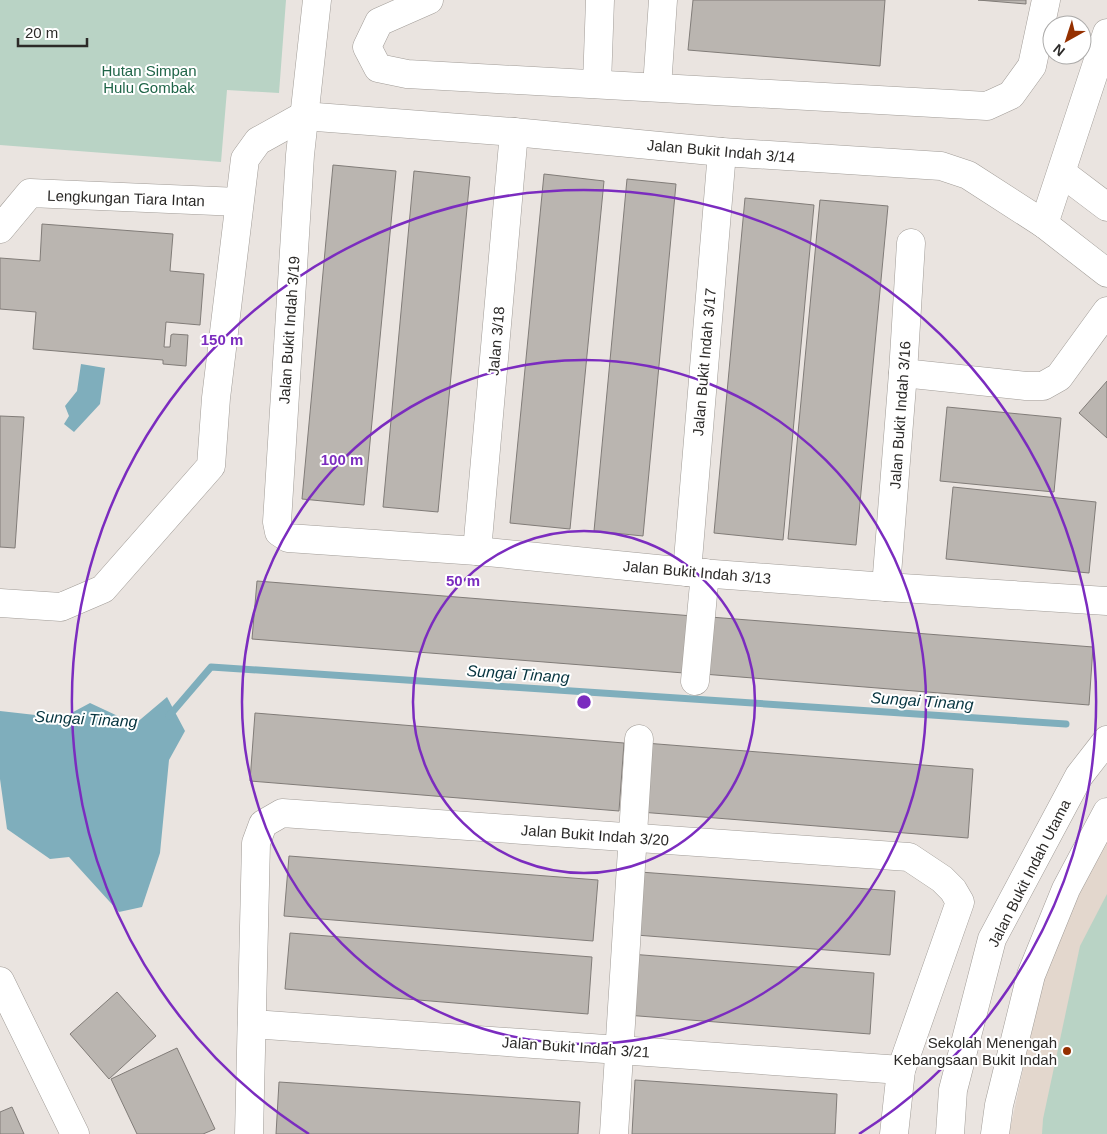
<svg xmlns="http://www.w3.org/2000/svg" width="1107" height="1134" viewBox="0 0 1107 1134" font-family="Arial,sans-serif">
<rect width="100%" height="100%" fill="#eae4e0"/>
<path fill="#e3d7cd" d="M 1107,832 L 1107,1134 L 1009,1134 L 1045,967 Z"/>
<g fill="#b9d3c5">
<path d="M 0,0 L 286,0 L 279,93 L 227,90 L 221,162 L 0,145 Z"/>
<path d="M 1107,894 L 1107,1134 L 1042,1134 L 1043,1119 L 1080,946 Z"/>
</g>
<g fill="#7faebc">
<path d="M 81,364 L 105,368 L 100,404 L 74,432 L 64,424 L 69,416 L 65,406 L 77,391 Z"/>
<path d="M 167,697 L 185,731 L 169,760 L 160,853 L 142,907 L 119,912 L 69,857 L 50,859 L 7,829 L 0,779 L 0,711 L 62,718 L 90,703 L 135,724 Z"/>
</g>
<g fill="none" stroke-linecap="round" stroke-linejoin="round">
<path stroke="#7faebc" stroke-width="7" d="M 169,716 L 211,667 L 1066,724"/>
</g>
<g fill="#bab5b0" stroke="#817c78">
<path d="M 693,0 L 885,0 L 880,66 L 688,50 Z"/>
<path d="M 978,0 L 1026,0 L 1026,4 Z"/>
<path d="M 333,165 L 396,171 L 364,505 L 302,499 Z"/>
<path d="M 414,171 L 470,177 L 438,512 L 383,507 Z"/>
<path d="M 544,174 L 604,181 L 570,529 L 510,523 Z"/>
<path d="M 627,179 L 676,184 L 643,536 L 594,531 Z"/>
<path d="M 745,198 L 814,205 L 783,540 L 714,533 Z"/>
<path d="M 820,200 L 888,206 L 856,545 L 788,539 Z"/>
<path d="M 42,224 L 173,234 L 170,271 L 204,274 L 200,325 L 166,322 L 164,347 L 170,347 L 171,335 L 173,334 L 188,335 L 186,366 L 163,364 L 163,360 L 33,349 L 36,312 L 0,309 L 0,258 L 40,261 Z"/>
<path d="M 1107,381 L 1107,438 L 1079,413 Z"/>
<path d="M 947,407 L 1061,418 L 1054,492 L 940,481 Z"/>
<path d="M 0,416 L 24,417 L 15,548 L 0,547 Z"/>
<path d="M 953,487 L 1096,502 L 1089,573 L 946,559 Z"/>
<path d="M 257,581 L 693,616 L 684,673 L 252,639 Z"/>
<path d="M 710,617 L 1093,647 L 1089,705 L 703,674 Z"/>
<path d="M 255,713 L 624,743 L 619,811 L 250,781 Z"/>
<path d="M 645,743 L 973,769 L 968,838 L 640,812 Z"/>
<path d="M 289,856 L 598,880 L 593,941 L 284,916 Z"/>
<path d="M 640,872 L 895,891 L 890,955 L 636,935 Z"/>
<path d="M 290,933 L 592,957 L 588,1014 L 285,989 Z"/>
<path d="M 630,954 L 874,973 L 870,1034 L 626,1015 Z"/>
<path d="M 117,992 L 156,1036 L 109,1079 L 70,1034 Z"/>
<path d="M 177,1048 L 215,1129 L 203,1134 L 137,1134 L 111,1079 Z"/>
<path d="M 635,1080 L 837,1094 L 835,1134 L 632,1134 Z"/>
<path d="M 279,1082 L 580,1102 L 578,1134 L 276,1134 Z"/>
<path d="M 12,1107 L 24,1134 L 0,1134 L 0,1112 Z"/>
</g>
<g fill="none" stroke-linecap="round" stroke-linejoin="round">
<defs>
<g id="minor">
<path d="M 317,0 L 300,155 L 277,522 L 279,532 L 288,538 L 477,551 L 687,572 L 886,587 L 1107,601"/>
<path d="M 429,0 L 379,22 L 367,47 L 378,68 L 407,74 L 987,106 L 1011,95 L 1032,66 L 1046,0"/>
<path d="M 597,84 L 600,0"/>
<path d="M 657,87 L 663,0"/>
<path d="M 303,116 L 514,132 L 722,152 L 941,166 L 968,175 L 1044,224 L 1107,273"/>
<path d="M 1062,173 L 1107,207"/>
<path d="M 1044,224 L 1107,33"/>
<path d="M 0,229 L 30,193 L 239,202"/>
<path d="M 903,373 L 1026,386 L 1043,386 L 1059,377 L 1107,311"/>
<path d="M 477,551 L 514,132"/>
<path d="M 687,572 L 722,152"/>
<path d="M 886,587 L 903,373 L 911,243"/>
<path d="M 0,603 L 61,607 L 103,589 L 211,466 L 216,398 L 245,159 L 258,141 L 303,116"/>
<path d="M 695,681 L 705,573"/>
<path d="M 0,981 L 75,1134"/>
<path d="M 252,1024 L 901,1070"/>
<path d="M 249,1134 L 256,843 L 263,824 L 282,813 L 909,857 L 942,879 L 953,890 L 960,902 L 901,1070 L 894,1134"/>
<path d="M 614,1134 L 639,739"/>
<path d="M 950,1134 L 953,1090 L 992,939 L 1079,776 L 1107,740"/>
<path d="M 995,1134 L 999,1105 L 1031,975 L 1066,889 L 1107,812"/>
</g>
</defs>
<use href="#minor" stroke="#a19c97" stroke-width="29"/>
<use href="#minor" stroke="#fff" stroke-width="28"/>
</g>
<g fill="none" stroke="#7b2cbf" stroke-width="2.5">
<circle cx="584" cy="702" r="171"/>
<circle cx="584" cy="702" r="342"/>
<path d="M309 1134A512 512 0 1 1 859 1134"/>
</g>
<circle fill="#953000" stroke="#fff" stroke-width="2" cx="1067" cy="1051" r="5"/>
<g text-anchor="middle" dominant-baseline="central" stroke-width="4" stroke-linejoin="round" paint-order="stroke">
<g font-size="15" fill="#1f6548" stroke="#fff">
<text x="149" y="70">Hutan Simpan<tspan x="149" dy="17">Hulu Gombak</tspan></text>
</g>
<g font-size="15" fill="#2c2a28" stroke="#fff">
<text transform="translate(721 151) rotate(5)">Jalan Bukit Indah 3/14</text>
<text transform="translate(126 198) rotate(2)">Lengkungan Tiara Intan</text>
<text transform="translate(289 330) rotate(-86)">Jalan Bukit Indah 3/19</text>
<text transform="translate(496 341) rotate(-85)">Jalan 3/18</text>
<text transform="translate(704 362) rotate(-85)">Jalan Bukit Indah 3/17</text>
<text transform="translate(900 415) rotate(-86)">Jalan Bukit Indah 3/16</text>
<text transform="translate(697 572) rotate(5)">Jalan Bukit Indah 3/13</text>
<text transform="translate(595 835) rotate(4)">Jalan Bukit Indah 3/20</text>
<text transform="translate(1029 873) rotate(-63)">Jalan Bukit Indah Utama</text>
<text transform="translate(576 1047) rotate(4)">Jalan Bukit Indah 3/21</text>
</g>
<g font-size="15" fill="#2c2a28" stroke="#fff" text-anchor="end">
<text x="1057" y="1042">Sekolah Menengah<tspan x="1057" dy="17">Kebangsaan Bukit Indah</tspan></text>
</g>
<g font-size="16" font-style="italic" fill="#073540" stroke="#fff">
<text transform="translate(518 674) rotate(4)">Sungai Tinang</text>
<text transform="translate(922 701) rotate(4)">Sungai Tinang</text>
<text transform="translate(86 719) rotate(3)">Sungai Tinang</text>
</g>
</g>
<circle cx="584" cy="702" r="8" fill="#7b2cbf" stroke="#fff" stroke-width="2.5"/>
<g font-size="15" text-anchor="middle" font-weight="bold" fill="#7b2cbf" stroke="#fff" stroke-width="4" stroke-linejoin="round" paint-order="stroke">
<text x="222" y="345">150 m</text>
<text x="342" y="465">100 m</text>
<text x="463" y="586">50 m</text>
</g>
<g transform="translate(1067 40) rotate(219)"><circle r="24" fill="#ffffff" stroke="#abaaa9"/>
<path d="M0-4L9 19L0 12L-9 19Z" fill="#953000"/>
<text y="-8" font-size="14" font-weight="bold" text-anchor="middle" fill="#2c2a28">N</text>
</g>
<path d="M18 38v8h69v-8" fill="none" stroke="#2c2a28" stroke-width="2.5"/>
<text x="25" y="38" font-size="15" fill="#2c2a28" stroke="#ffffff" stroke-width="4" paint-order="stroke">20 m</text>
</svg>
